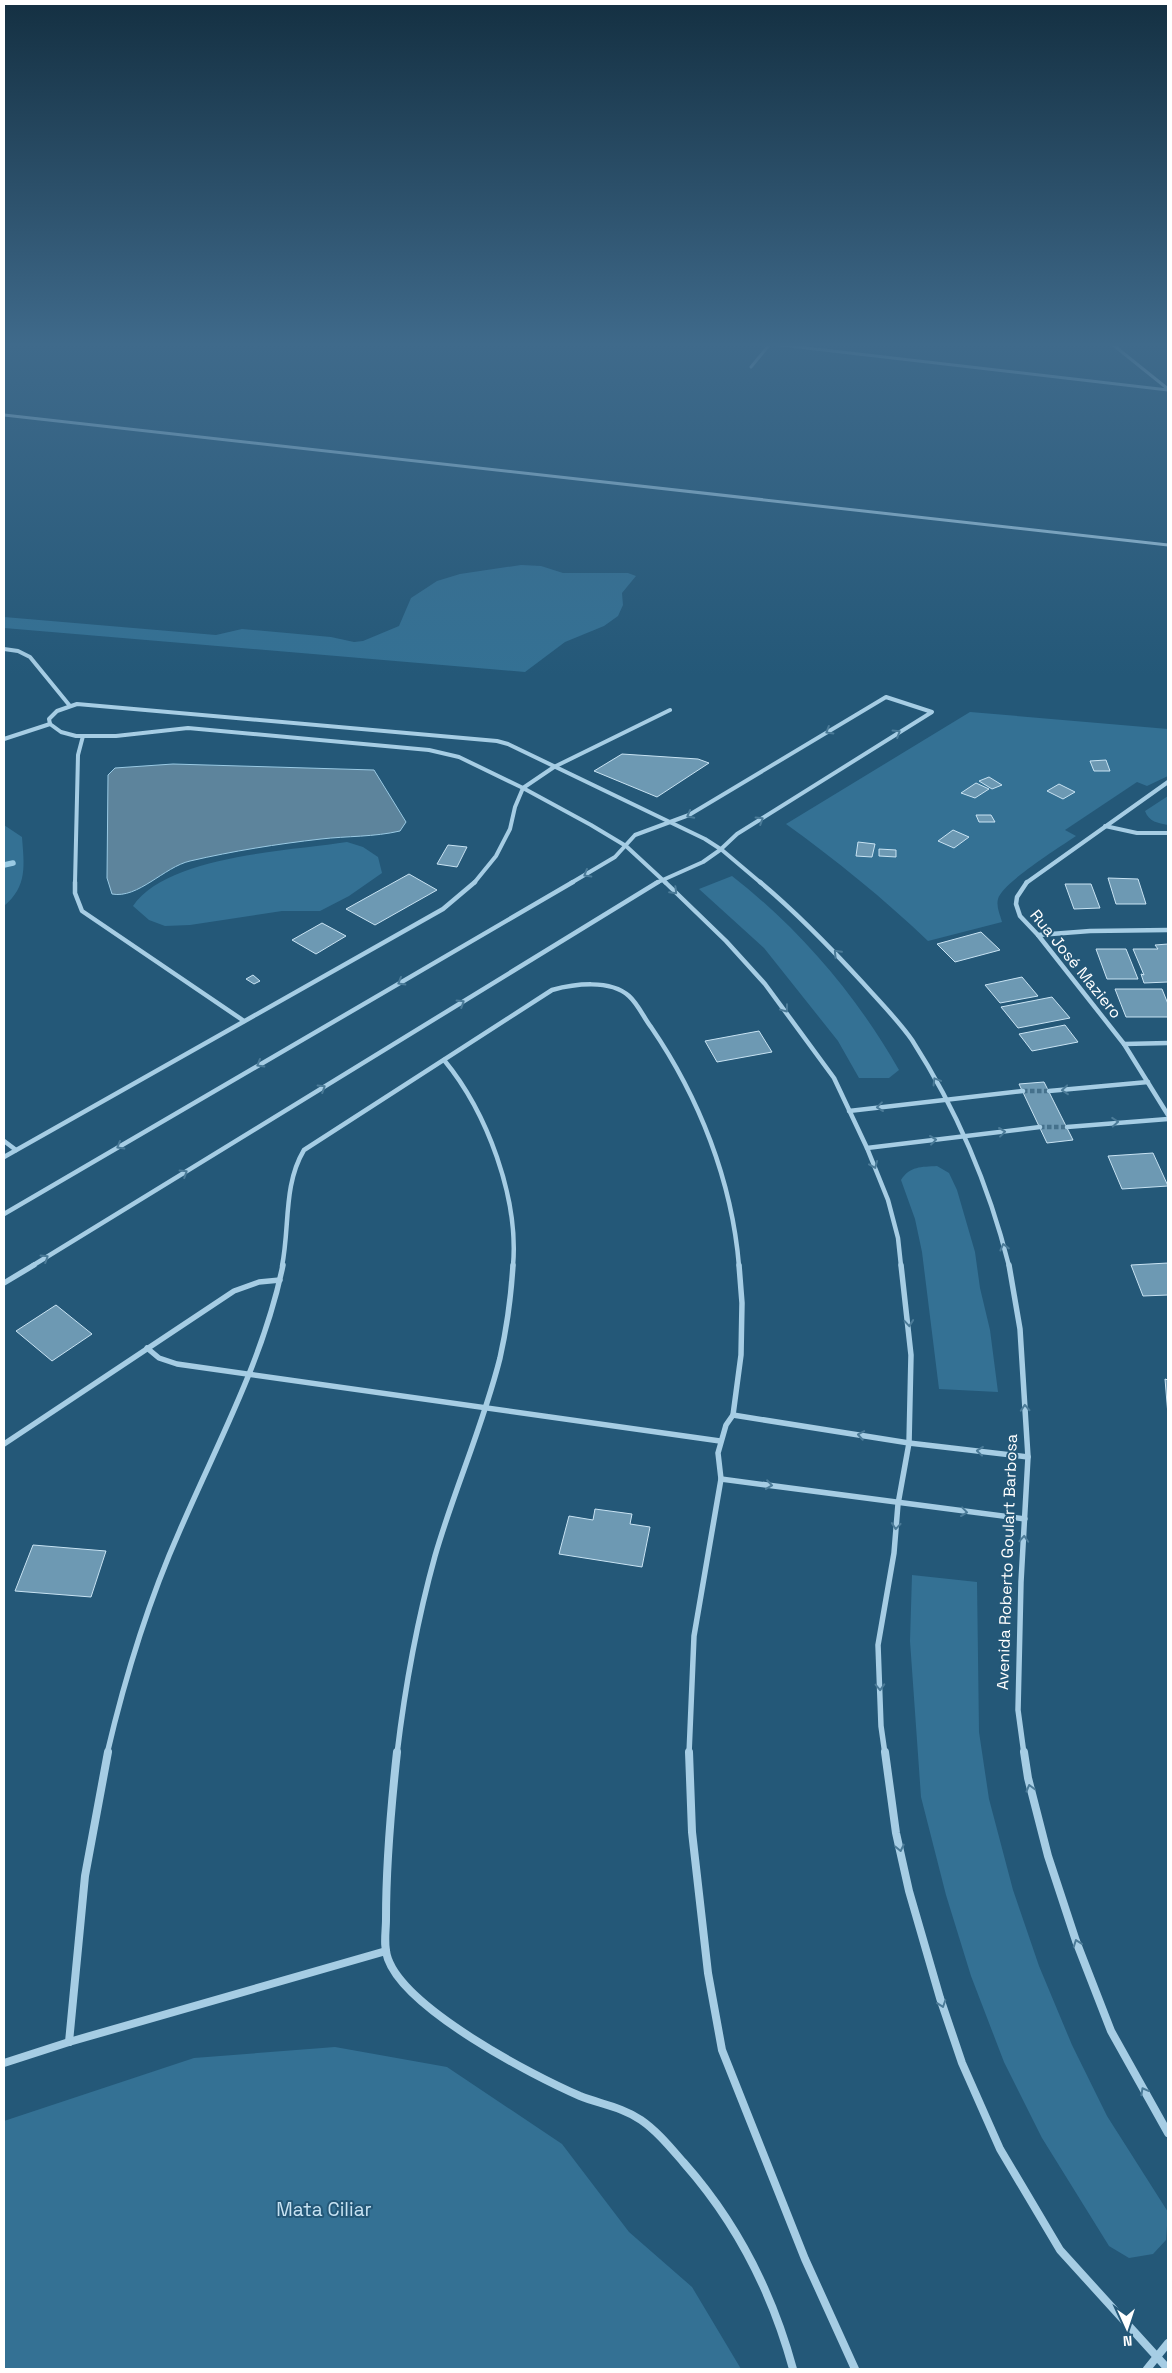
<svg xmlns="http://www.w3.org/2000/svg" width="1172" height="2373" viewBox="0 0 1172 2373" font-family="'Space Grotesk',sans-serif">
<rect width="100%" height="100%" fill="#245878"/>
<g fill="#347194">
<path d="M 521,565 L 541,566 L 563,573 L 628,573 L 636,576 L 622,593 L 623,605 L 618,616 L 604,626 L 565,642 L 525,672 L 4,628 L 4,617 L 216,635 L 242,629 L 331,637 L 354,642 L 363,641 L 399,626 L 411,598 L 437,581 L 460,574 Z"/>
<path d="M 970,712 L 1168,729 L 1168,776 L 1147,786 L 1137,782 L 1065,830 L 1076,836 C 1060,847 1002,883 998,899 C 996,907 1000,914 1002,922 L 928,941 C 883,898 836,860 786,824 Z"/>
<path d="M 1168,796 L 1168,825 C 1158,823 1149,822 1145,811 Z"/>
<path d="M 4,825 L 22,837 C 24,865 28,886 4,906 Z"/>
<path d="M 347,842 L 363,847 L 378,857 L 382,873 L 349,896 L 320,911 L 282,911 L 190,925 L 165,926 L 149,920 L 133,906 C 167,855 291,851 347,842 Z"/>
<path d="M 732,876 C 799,928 857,996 899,1070 L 889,1078 L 859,1078 L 838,1041 L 764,948 L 699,889 Z"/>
<path d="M 937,1166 L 949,1173 L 957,1190 L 975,1252 L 980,1288 L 990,1330 L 998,1392 L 939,1389 L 922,1252 L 915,1219 L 901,1180 C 910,1166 921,1167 937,1166 Z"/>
<path d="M 912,1575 L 977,1582 L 979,1732 L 989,1799 L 1013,1890 L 1039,1966 L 1072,2045 L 1107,2116 L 1168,2212 L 1166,2240 L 1153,2254 L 1129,2258 L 1109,2246 L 1042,2138 L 1004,2062 L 971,1976 L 946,1895 L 921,1797 L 910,1641 Z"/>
<path d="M 335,2047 L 447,2067 L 562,2144 L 629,2232 L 692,2287 L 741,2369 L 4,2369 L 4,2121 L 194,2058 Z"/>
</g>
<path fill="#5d849c" stroke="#9acae4" d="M 173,764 L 374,770 L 406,822 L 400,831 C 374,837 347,836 321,839 C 277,844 233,851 190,861 C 164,867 138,899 112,894 L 107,878 L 108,775 L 115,768 Z"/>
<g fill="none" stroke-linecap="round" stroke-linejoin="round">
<path stroke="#9acae4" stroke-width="5.5" d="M 4,865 L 13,863"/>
</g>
<g fill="#6d99b3" stroke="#c8e3f3">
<path d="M 622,754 L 698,759 L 709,763 L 657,797 L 594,771 Z"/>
<path d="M 1106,760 L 1110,771 L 1094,771 L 1090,761 Z"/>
<path d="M 989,777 L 1002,785 L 992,789 L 979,781 Z"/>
<path d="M 976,783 L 989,789 L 975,798 L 961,793 Z"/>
<path d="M 1059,784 L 1075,792 L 1063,799 L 1047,791 Z"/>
<path d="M 976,815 L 991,815 L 995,822 L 979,822 Z"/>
<path d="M 953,830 L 969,837 L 954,848 L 938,841 Z"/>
<path d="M 858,842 L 875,844 L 872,857 L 856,856 Z"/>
<path d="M 448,845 L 467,847 L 457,867 L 437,864 Z"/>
<path d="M 879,849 L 896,850 L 896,857 L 879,856 Z"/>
<path d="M 409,874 L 437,890 L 375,925 L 346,909 Z"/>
<path d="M 1108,878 L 1138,879 L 1146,904 L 1116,904 Z"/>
<path d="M 1065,884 L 1091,884 L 1100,908 L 1074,909 Z"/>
<path d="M 322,923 L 346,936 L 316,954 L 292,940 Z"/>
<path d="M 981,932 L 1000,950 L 955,962 L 937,944 Z"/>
<path d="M 1168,944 L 1168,982 L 1144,983 L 1141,974 L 1144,975 L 1133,949 L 1158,949 L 1155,945 Z"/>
<path d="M 1096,949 L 1126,949 L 1138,979 L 1107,979 Z"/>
<path d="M 253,975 L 260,981 L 254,984 L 246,979 Z"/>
<path d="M 1022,977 L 1038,996 L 1000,1003 L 985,985 Z"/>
<path d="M 1115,989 L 1162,989 L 1168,1004 L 1168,1017 L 1126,1017 Z"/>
<path d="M 1052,997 L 1070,1018 L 1018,1028 L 1001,1007 Z"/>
<path d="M 1065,1025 L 1078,1042 L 1032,1051 L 1019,1034 Z"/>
<path d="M 759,1031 L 772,1052 L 717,1062 L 705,1041 Z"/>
<path d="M 1044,1082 L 1073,1140 L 1047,1143 L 1019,1084 Z"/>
<path d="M 1153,1153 L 1168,1186 L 1122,1189 L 1108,1156 Z"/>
<path d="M 1168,1263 L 1168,1295 L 1143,1296 L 1131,1265 Z"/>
<path d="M 56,1305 L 92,1334 L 52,1361 L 16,1331 Z"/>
<path d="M 1165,1379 L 1168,1380 L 1168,1415 Z"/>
<path d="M 595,1509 L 632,1514 L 630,1524 L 650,1527 L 642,1567 L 559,1554 L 569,1516 L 593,1520 Z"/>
<path d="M 33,1545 L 106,1551 L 91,1597 L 15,1591 Z"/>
</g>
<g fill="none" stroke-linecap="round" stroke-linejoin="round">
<g stroke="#45718c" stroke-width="4.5" stroke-dasharray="4.5 2.5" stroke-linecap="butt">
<path d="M 1023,1091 L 1049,1091"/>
<path d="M 1040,1127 L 1067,1127"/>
</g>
<g stroke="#a6cde4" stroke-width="3">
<path d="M 772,344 L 1168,390"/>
<path d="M 1112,344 L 1168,389"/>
<path d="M 751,367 L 770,344"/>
<path d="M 4,415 L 1168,545"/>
</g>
<g stroke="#a6cde4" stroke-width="4">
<path d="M 4,649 L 18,651 L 30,657 L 70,706"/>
<path d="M 50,724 L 61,732 L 76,736 L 116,736 L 188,728 L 429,750 L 459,757 L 523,788 L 591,825 L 626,846 L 666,883"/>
<path d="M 50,724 L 49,719 L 57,711 L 77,704 L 497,741 L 508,744 L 705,839 L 722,850 L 761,883"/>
<path d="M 4,739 L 50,724"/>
<path d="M 1105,826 L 1137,833 L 1168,833"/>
<path d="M 75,883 L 78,755 L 83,736"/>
<path d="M 474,883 L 496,856 L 510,829 L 515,807 L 523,788 L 554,767 L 670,710"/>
<path d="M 571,883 L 615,857 L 635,835 L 689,815 L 886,697 L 932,712 L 737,834 L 720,850 L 703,862 L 656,883"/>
<path d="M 1026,883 L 1168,782"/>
</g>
<g stroke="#a6cde4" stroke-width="4.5">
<path d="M 75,882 L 75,893 L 82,911 L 244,1021"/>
<path d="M 665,882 L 726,941 L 765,984 L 834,1078 L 867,1148 L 888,1200 L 898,1238 L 901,1266"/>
<path d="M 760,882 C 797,913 830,947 863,983 C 879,1001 898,1020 912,1040 C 957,1110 989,1186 1009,1266"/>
<path d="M 1027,882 L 1017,897 L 1016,904 L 1020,916 L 1038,935 L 1124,1044 L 1168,1115"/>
<path d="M 1038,935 L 1090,931 L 1168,930"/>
<path d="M 1124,1044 L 1168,1043"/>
<path d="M 444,1060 C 487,1112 519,1198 513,1266"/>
<path d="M 1049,1091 L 1148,1082"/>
<path d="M 849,1111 L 1023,1091"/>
<path d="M 1067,1127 L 1168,1119"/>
<path d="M 4,1141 L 16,1150"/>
<path d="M 867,1148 L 1040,1127"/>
<path d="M 4,1157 L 443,909 L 475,882"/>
<path d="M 4,1214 L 573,882"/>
<path d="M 32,1266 L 658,882"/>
<path d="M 282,1266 C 290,1227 283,1185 304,1150 L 552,990 C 574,984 610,979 629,996 C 638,1004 644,1018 651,1027 C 699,1097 732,1181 739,1266"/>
</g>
<g stroke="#a6cde4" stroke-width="5.5">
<path d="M 1009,1265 L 1020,1329 L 1028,1457 L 1021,1582 L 1018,1710 L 1024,1754"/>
<path d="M 4,1283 L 34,1265"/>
<path d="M 147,1348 L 159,1358 L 177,1364 L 720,1441"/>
<path d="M 733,1415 L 909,1443 L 1028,1457"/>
<path d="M 4,1444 L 234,1291 L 259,1282 L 280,1280"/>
<path d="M 721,1479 L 1025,1519"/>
<path d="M 107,1754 C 125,1677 148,1602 180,1530 C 217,1444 264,1358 283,1265"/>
<path d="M 397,1754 C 405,1687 417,1621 435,1556 C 454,1490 483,1426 500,1358 C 507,1327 511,1297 513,1265"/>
<path d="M 689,1754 L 694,1636 L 721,1479 L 718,1453 L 726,1425 L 733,1415 L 741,1355 L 742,1303 L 739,1265"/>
<path d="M 885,1754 L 881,1726 L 878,1645 L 894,1553 L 898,1504 L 909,1443 L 911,1355 L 901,1265"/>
</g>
<g stroke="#a6cde4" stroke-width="8">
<path d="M 397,1752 C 391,1807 386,1863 386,1919 C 386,1932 383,1946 388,1959 C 406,2009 531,2075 580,2096 C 600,2104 622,2107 641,2120 C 657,2131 670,2147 684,2163 C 737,2223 772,2292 793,2369"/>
<path d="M 689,1752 L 692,1832 L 708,1973 L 722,2050 L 805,2259 L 855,2369"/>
<path d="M 885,1752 L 896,1833 L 909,1891 L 940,1998 L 962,2063 L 1000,2149 L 1060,2250 L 1168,2369"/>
<path d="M 1024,1752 L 1028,1778 L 1048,1856 L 1076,1941 L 1111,2031 L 1168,2133"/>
<path d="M 69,2042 L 85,1876 L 108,1752"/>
<path d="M 4,2063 L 69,2042 L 386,1951"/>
<path d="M 1147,2369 L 1168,2343"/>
</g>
</g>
<defs><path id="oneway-chevron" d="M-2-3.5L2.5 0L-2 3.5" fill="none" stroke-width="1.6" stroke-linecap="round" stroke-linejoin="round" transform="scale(1.25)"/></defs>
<g stroke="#4b7b98">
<use href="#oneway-chevron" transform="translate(829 731) rotate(149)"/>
<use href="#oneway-chevron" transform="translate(897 733) rotate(-32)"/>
<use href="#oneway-chevron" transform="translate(690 815) rotate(152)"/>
<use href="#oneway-chevron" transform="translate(760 820) rotate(-32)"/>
<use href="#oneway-chevron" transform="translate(587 874) rotate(150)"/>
<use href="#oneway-chevron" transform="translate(674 891) rotate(45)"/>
<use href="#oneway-chevron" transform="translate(837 953) rotate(-134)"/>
<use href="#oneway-chevron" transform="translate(401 982) rotate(150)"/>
<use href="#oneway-chevron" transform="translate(461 1003) rotate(-32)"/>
<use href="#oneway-chevron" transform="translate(785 1009) rotate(53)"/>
<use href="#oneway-chevron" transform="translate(260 1064) rotate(150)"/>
<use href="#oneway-chevron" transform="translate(936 1081) rotate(-121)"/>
<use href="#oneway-chevron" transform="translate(322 1088) rotate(-32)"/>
<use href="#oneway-chevron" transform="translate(1065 1090) rotate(175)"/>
<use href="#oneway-chevron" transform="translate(880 1107) rotate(173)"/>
<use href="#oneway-chevron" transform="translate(1115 1122) rotate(-4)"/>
<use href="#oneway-chevron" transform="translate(1002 1132) rotate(-7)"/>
<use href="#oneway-chevron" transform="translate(933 1140) rotate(-7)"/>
<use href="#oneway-chevron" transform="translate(120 1146) rotate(150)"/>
<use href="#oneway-chevron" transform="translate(874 1165) rotate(67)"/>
<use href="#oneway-chevron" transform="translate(184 1173) rotate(-32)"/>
<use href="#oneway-chevron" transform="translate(1004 1247) rotate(-104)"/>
<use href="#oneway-chevron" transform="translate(45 1258) rotate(-32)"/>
<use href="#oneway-chevron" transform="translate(909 1323) rotate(85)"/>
<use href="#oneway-chevron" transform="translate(1025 1408) rotate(-93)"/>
<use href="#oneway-chevron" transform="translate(861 1435) rotate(-170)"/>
<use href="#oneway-chevron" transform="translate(980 1451) rotate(-174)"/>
<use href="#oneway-chevron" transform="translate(769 1485) rotate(8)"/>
<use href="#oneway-chevron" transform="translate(964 1512) rotate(7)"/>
<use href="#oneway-chevron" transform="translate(896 1526) rotate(95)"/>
<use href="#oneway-chevron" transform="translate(1024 1539) rotate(-86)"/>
<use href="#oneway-chevron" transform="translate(880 1687) rotate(88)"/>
<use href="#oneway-chevron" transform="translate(1030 1788) rotate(-105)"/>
<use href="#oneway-chevron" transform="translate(900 1848) rotate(78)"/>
<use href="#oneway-chevron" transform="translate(1077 1943) rotate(-110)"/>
<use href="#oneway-chevron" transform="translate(942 2004) rotate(71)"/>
<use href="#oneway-chevron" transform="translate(1144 2091) rotate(-119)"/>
</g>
<linearGradient id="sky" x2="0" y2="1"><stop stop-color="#143042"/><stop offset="0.51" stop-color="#3f6a8b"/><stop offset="1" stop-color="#3f6a8b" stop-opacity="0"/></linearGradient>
<rect width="1172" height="676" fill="url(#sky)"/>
<g text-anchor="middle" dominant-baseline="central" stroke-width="4" stroke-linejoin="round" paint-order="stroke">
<g font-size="16" fill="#fff" stroke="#245878">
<text transform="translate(1076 964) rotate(51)">Rua José Maziero</text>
<text transform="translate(1007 1562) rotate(-88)">Avenida Roberto Goulart Barbosa</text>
</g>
<g font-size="19" fill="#c8e3f3" stroke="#245878">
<text x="324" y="2209">Mata Ciliar</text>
</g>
</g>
<rect width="1172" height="2373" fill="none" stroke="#ffffff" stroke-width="10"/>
<g transform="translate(1127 2328) rotate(177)" stroke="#245878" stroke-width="4" paint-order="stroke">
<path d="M0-4L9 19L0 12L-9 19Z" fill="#ffffff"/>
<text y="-8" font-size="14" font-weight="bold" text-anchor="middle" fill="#ffffff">N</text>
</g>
</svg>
